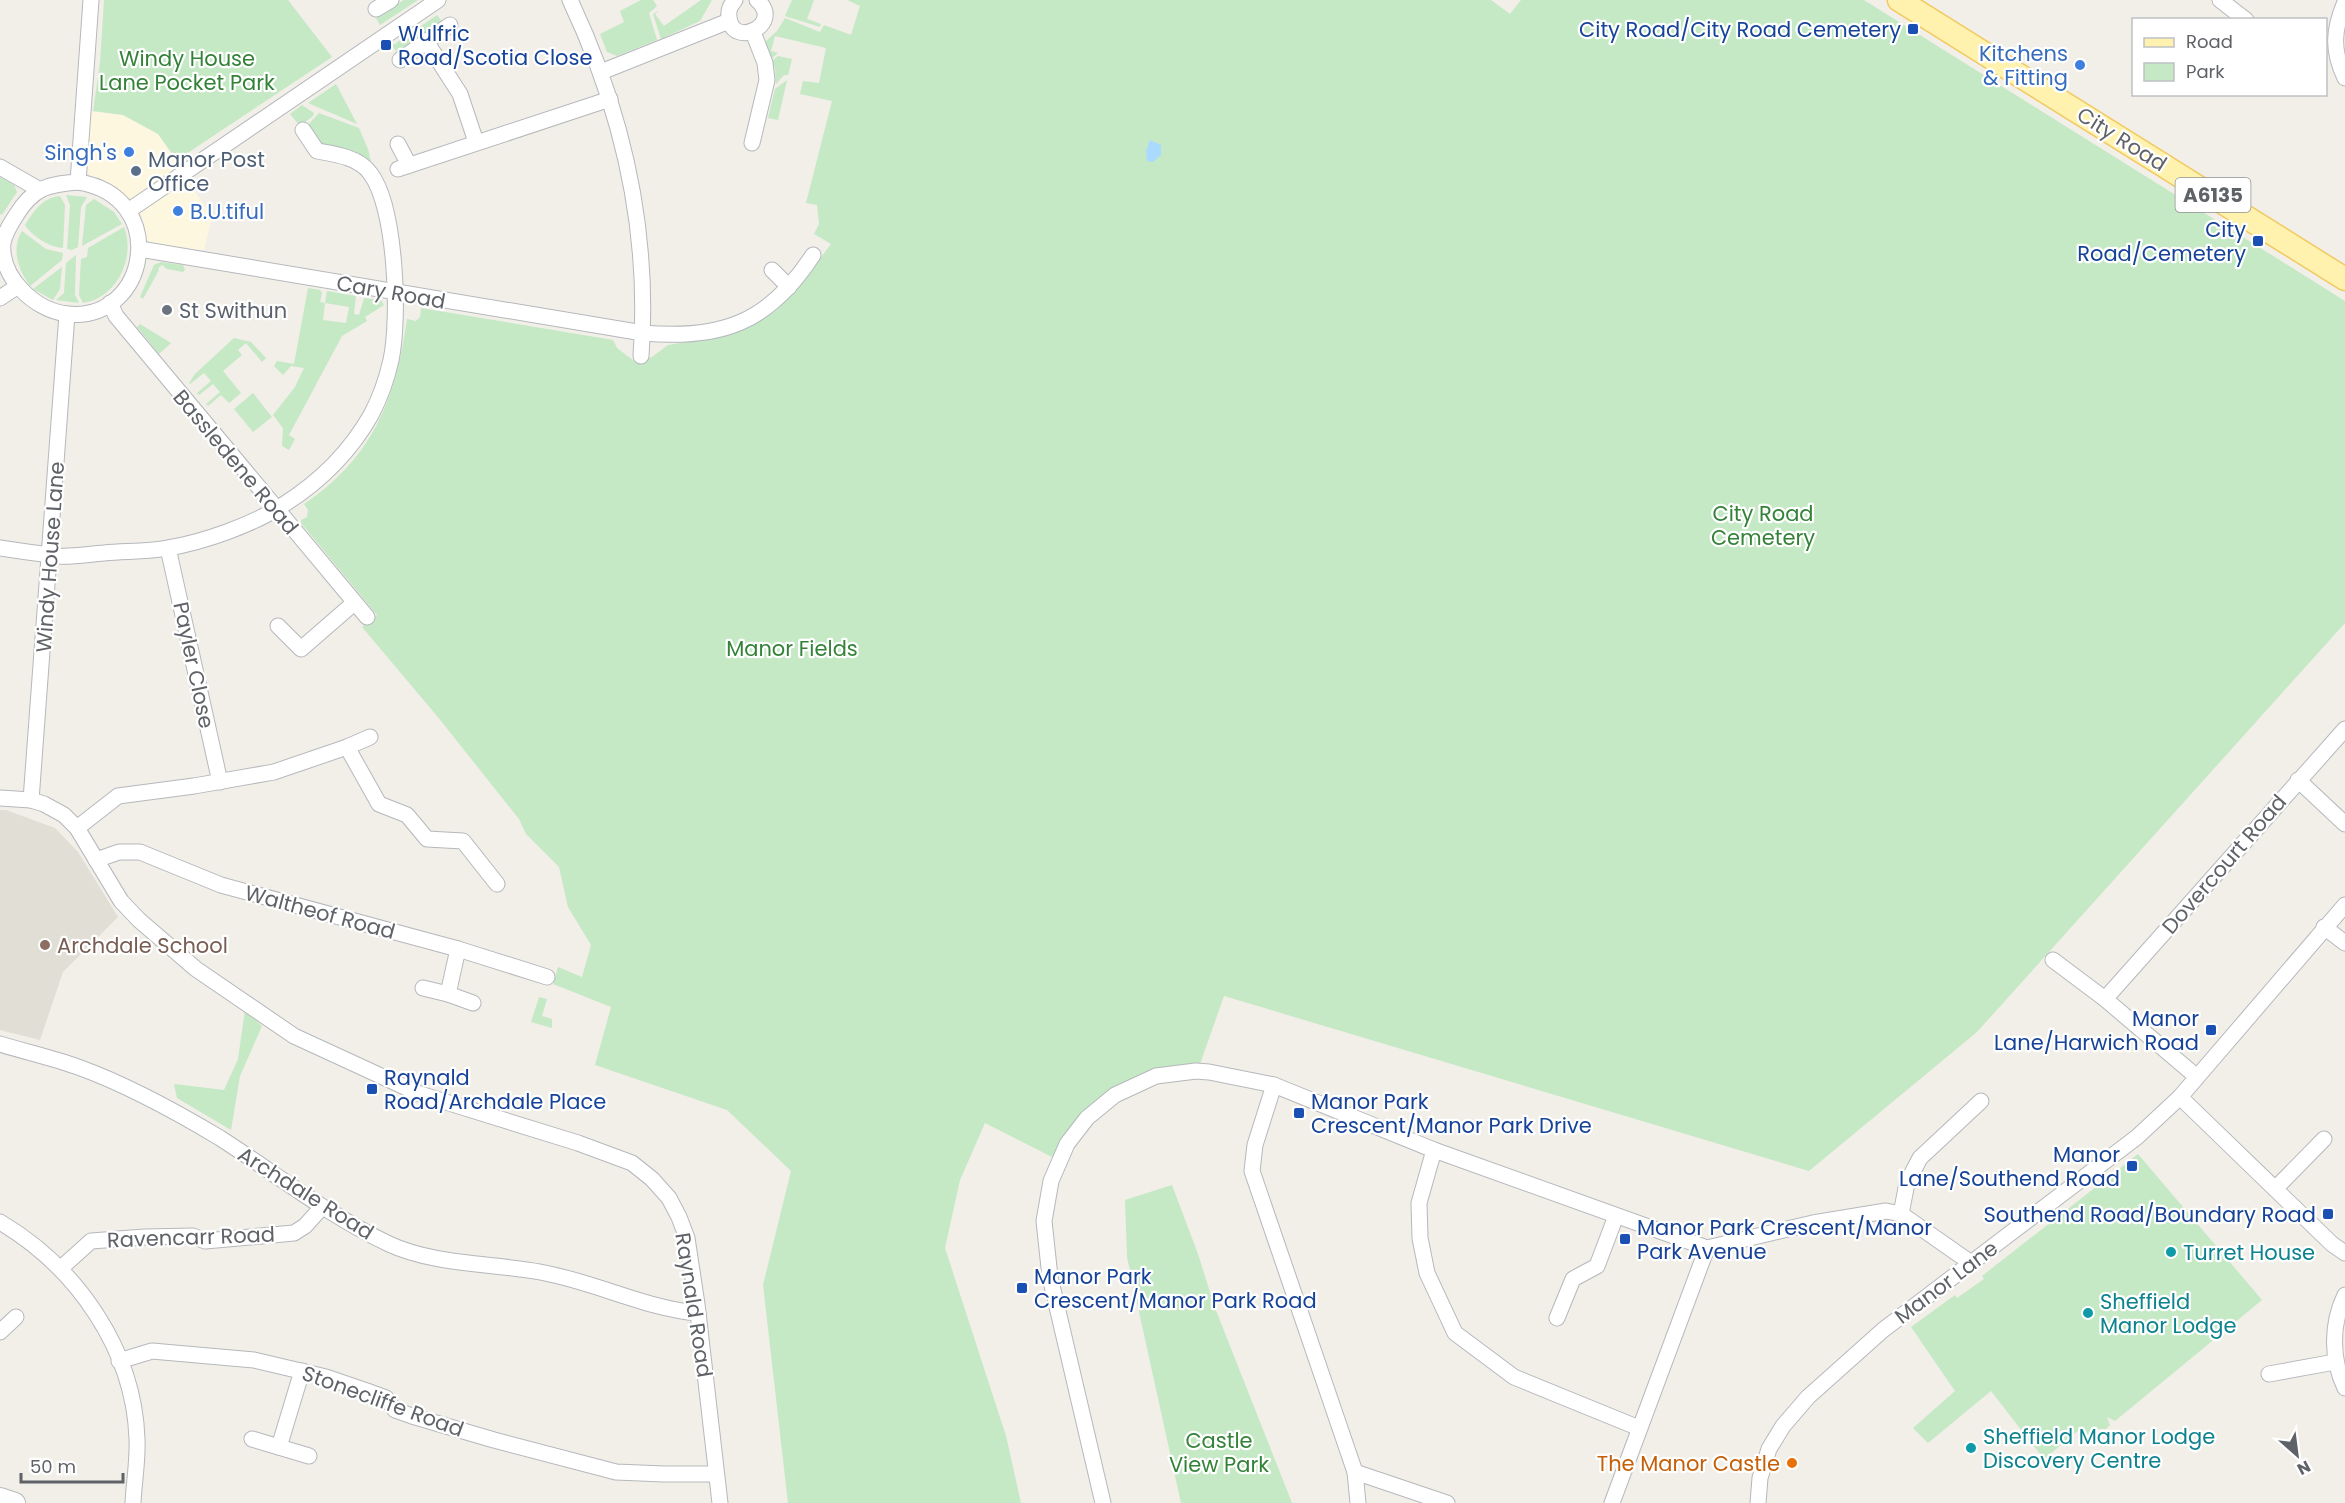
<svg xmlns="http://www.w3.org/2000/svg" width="2345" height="1503" viewBox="0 0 2345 1503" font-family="Poppins,sans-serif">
<rect width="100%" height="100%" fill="#f1efe8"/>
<path fill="#fef7e0" d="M 88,111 L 123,115 L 158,134 L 212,217 L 204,250 L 154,247 L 146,239 L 143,219 L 138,210 L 124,195 L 92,178 L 84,167 Z"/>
<path fill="#e1ded6" d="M 0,810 L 6,810 L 55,828 L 78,852 L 118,917 L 63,972 L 40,1040 L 0,1030 Z"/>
<g fill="#c5e8c5" fill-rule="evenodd">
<path d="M 104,0 L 288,0 L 332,57 L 177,160 L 158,134 L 123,115 L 93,111 L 100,63 Z"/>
<path d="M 404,0 L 418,0 L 380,25 L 376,18 Z"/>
<path d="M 641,0 L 653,0 L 657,6 L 649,13 L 657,40 L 617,56 L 607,52 L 600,34 L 624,22 L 620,11 Z"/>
<path d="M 701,0 L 712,0 L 700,21 L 661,39 L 653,14 L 660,10 L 655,14 L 664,26 Z"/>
<path d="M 792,0 L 814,0 L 807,19 L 821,24 L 820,27 L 785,16 Z"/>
<path d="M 847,0 L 1491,0 L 1510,14 L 1521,0 L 1864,0 L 2345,301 L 2345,623 L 1977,1032 L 1809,1171 L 1224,996 L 1200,1064 L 1114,1086 L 1052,1157 L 985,1123 L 960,1180 L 945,1248 L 1006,1436 L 1021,1503 L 788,1503 L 763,1285 L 791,1171 L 727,1110 L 595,1065 L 611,1007 L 553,984 L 558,967 L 582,977 L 591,945 L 568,907 L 559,867 L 526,834 L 519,819 L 437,716 L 362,627 L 377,615 L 301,523 L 301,520 L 307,517 L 308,510 L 304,504 C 373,458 396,398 407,319 L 416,321 L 420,317 L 421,308 L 613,340 L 617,348 L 634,361 L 652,357 L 668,345 L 724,336 L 746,328 L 777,310 L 806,277 L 831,244 L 814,234 L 819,224 L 817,205 L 806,203 L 832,101 L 800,94 L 803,81 L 819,83 L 826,48 L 775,36 L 771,51 L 778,53 L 772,58 L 765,42 L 777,31 L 785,18 L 820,32 L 824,25 L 851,35 L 860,6 Z"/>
<path d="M 437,15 L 444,24 L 399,55 L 392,46 Z"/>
<path d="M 778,56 L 792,59 L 788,75 L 784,75 L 776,84 L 775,69 L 772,61 Z"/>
<path d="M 787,80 L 778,120 L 768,118 L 775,89 Z"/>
<path d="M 336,84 L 357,124 L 308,103 Z"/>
<path d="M 302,105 L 314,113 L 313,116 L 300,126 L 290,114 Z"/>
<path d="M 319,113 L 359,128 L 368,149 L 372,166 L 322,144 L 308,125 Z"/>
<path d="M 0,177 L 14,185 L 17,192 L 2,215 L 0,214 Z"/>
<path d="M 66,195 L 87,197 L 81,207 L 78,247 L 72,250 L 67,249 L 70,205 Z"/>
<path d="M 60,196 L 65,205 L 63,248 C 49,247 33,237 25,225 C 34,211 42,198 60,196 Z"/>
<path d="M 94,199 L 114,212 L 122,224 L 82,246 L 86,205 Z"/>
<path d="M 124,227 C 136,257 117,298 83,303 L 79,295 L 81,259 L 87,257 L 88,248 Z"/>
<path d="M 22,231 L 46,249 L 63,253 L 62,260 L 30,286 C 18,269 11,249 22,231 Z"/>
<path d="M 76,255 L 75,295 L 79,303 L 56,300 L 64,293 L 66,263 Z"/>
<path d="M 161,262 L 183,265 L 185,270 L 183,272 L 167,269 L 162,265 L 158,268 L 159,270 L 143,299 L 140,297 L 154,265 Z"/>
<path d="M 62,267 L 60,289 L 53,300 L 33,289 Z"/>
<path d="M 308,288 L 320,290 L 322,293 L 320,302 L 325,303 L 327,291 L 356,296 L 354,314 L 359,315 L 364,298 L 381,300 L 384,305 L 365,317 L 367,321 L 342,336 L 289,435 L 295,439 L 289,450 L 282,446 L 283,428 L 273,415 L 295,387 L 304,368 L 291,366 L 283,375 L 274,366 L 277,361 L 294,364 ZM 325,303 L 349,307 L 346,323 L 323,320 Z"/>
<path d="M 140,324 L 171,343 L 159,354 L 137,327 Z"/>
<path d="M 234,338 L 251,342 L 266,358 L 262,362 L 246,343 L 238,350 L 242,355 L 223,371 L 241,393 L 229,403 L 221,395 L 208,406 L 206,404 L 220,392 L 213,384 L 199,395 L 197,393 L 211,381 L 204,373 L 190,384 L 189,383 L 195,374 Z"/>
<path d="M 253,393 L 272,417 L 253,432 L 234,409 Z"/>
<path d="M 539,997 L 547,999 L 542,1016 L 552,1019 L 552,1028 L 531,1022 Z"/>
<path d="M 245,1010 L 262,1026 L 240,1076 L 231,1130 L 177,1098 L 174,1084 L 224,1090 L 238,1059 Z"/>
<path d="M 2138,1154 L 2262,1300 L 2115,1421 L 2107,1417 L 2110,1425 L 2106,1429 L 2097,1429 L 2085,1438 L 2079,1430 L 2044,1459 L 1991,1391 L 1928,1443 L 1913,1428 L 1955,1391 L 1911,1327 L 1955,1295 L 1957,1298 L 1984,1279 L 1982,1276 Z"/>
<path d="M 1172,1185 L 1198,1254 L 1215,1308 L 1292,1503 L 1181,1503 L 1127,1257 L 1125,1200 Z"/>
</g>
<path fill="#aadaff" d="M 1150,140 L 1161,145 L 1161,155 L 1153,162 L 1147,161 L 1146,151 Z"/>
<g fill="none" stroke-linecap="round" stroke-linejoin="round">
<defs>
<g id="street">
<path d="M 570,0 C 623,112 650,232 641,356"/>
<path d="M 735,0 C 731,5 728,9 729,17 C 732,50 785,24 757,0"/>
<path d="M 2220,0 L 2246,20"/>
<path d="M 2345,2 C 2333,30 2332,51 2345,78"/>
<path d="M 376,9 L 391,0"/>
<path d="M 426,41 L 460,94 L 476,142"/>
<path d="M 400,60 L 450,25"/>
<path d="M 601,72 L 729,21"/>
<path d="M 752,143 L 767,80 L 765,63 L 753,32"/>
<path d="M 398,144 L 409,165"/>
<path d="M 0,167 L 40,190"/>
<path d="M 398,169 L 610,99"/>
<path d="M 78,182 C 171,196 149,323 67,314 C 34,310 0,277 3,243 C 5,232 11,223 17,214 C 23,204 31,195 42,189 C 54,184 65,183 78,182 Z"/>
<path d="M 78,182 L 91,0"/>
<path d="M 128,211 L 438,0"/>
<path d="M 140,249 L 643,333 C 721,340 769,323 813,255"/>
<path d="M 772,270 L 789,287"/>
<path d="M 0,298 L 18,286"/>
<path d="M 110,303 L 116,316 L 367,617"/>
<path d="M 0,548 C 19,551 39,554 59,556 C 73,557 89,554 104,553 C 125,551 147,552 168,548 C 204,542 252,525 283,505 C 318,483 350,452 371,415 C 380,398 387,378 391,360 C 400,318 396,206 370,173 C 359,157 334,154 317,151 L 303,130"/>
<path d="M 168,548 L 220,782"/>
<path d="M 278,626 L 301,649 L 354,603"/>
<path d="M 347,747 L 379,804 L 407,815 L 427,839 L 463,841 L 497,884"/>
<path d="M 2298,780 L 2345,824"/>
<path d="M 0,798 L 31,800 L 44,804 L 64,815 L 77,828 L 121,901 L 139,920 L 196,969 L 294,1036 L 420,1094 L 578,1143 L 632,1163 L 652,1179 L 669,1198 L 679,1217 L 687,1238 L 697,1304 L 720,1503"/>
<path d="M 31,800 L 67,314"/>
<path d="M 77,828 L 118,796 L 194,786 L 274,772 L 347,747 L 370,737"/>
<path d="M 96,860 L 119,852 L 140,852 L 221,885 L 458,949 L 547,977"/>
<path d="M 2324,927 L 2345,943"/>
<path d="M 458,949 L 448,994 L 473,1003"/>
<path d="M 2053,960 L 2105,999 L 2197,1077"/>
<path d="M 423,988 L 448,994"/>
<path d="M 2105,999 L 2345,729"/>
<path d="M 0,1044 C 26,1052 53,1058 78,1067 C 128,1085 175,1111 220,1138 C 276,1174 328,1215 389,1244 C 434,1265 492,1263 540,1272 C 592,1281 647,1309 698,1313"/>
<path d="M 1274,1085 L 1255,1145 L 1252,1171 L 1355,1472 L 1358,1503"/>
<path d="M 2180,1097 L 2332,1244 L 2345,1253"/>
<path d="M 1434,1150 L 1419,1203 L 1420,1238 L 1427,1273 L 1455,1333 L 1514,1377 L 1639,1428"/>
<path d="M 2275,1189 L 2324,1139"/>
<path d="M 1901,1214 L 1907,1183 L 1920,1158 L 1981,1101"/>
<path d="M 0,1222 C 76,1267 134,1349 137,1439 C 138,1460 134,1482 133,1503"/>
<path d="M 61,1268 L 91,1241 L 145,1237 L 193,1236 L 205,1241 L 294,1233 L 305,1226 L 322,1207"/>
<path d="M 2345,1295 C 2331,1324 2331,1359 2345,1388"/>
<path d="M 1557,1318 L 1573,1279 L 1597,1266 L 1616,1216"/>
<path d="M 0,1332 L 16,1317"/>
<path d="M 119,1361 L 152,1351 L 254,1360 L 326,1377 L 367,1391 L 386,1398 L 395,1410 L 412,1416 L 494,1440 L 616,1472 L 664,1474 L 716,1474"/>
<path d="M 2269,1374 L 2335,1362"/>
<path d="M 252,1439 L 309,1456"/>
<path d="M 279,1447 L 302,1371"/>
<path d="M 1355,1472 L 1447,1503"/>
<path d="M 1103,1503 L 1050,1277 L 1044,1221 L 1051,1181 L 1067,1144 L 1087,1118 L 1115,1095 L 1156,1076 L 1196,1071 L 1209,1072 L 1274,1085 L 1434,1150 L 1707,1248 L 1813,1223 L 1886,1211 L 1901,1214 L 1971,1263"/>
<path d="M 1612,1503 L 1707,1248"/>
<path d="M 1758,1503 L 1760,1478 L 1769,1449 L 1783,1426 L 1808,1397 L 1883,1330 L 2137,1137 L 2180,1097 L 2345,905"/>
</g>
<path id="secondary" d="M 0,1498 L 15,1503"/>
<path id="primary" d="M 1899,0 L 2345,279"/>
</defs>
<use href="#street" stroke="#b5b8bc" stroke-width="17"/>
<use href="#secondary" stroke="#b6babf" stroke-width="22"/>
<use href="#primary" stroke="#f2c960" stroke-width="25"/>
<use href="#street" stroke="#fff" stroke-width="15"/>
<use href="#secondary" stroke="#fff" stroke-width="20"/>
<use href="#primary" stroke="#fff2af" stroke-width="22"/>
</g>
<g fill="#1a4fb4" stroke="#fff" stroke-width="2">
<rect x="1907" y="23" width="12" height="12" rx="3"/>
<rect x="380" y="39" width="12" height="12" rx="3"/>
<rect x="2252" y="235" width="12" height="12" rx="3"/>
<rect x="2205" y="1024" width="12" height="12" rx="3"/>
<rect x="366" y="1083" width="12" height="12" rx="3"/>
<rect x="1293" y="1107" width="12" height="12" rx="3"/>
<rect x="2126" y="1160" width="12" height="12" rx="3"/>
<rect x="2322" y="1208" width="12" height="12" rx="3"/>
<rect x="1619" y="1233" width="12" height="12" rx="3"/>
<rect x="1016" y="1282" width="12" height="12" rx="3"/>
</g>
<g fill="#3f7fe0" stroke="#fff" stroke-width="2">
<circle cx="2080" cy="65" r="6"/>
<circle cx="129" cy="152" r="6"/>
<circle cx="178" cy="211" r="6"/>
</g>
<circle fill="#5c6f8a" stroke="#fff" stroke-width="2" cx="136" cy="171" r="6"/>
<circle fill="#6b7280" stroke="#fff" stroke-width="2" cx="167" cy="310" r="6"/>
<circle fill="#8d6e63" stroke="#fff" stroke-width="2" cx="45" cy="945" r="6"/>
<g fill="#0f9aa8" stroke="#fff" stroke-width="2">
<circle cx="2171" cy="1252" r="6"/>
<circle cx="2088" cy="1313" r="6"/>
<circle cx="1971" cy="1448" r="6"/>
</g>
<circle fill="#e8710a" stroke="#fff" stroke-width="2" cx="1792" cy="1463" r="6"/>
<g text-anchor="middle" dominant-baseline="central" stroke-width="4.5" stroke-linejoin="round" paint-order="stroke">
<rect fill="#fff" stroke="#8f9295" stroke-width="1.5" x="2175.5" y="178" width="75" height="34" rx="4.5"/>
<g font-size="20" font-weight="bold" fill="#5f6368">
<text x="2213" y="195">A6135</text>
</g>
<g font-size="21" fill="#164399" stroke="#fff" text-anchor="end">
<text x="1901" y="29">City Road/City Road Cemetery</text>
<text x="398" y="33" text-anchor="start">Wulfric<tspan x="398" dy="24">Road/Scotia Close</tspan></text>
<text x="2246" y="229">City<tspan x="2246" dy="24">Road/Cemetery</tspan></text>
<text x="2199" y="1018">Manor<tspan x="2199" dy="24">Lane/Harwich Road</tspan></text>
<text x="384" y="1077" text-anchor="start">Raynald<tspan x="384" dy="24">Road/Archdale Place</tspan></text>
<text x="1311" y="1101" text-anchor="start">Manor Park<tspan x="1311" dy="24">Crescent/Manor Park Drive</tspan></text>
<text x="2120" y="1154">Manor<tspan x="2120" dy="24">Lane/Southend Road</tspan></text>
<text x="2316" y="1214">Southend Road/Boundary Road</text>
<text x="1637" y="1227" text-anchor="start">Manor Park Crescent/Manor<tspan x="1637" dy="24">Park Avenue</tspan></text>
<text x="1034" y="1276" text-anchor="start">Manor Park<tspan x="1034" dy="24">Crescent/Manor Park Road</tspan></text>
</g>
<g font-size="21" fill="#366cbe" stroke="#fff" text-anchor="end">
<text x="2068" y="53">Kitchens<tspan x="2068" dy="24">&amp; Fitting</tspan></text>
<text x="117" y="152">Singh's</text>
<text x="190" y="211" text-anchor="start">B.U.tiful</text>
</g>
<g font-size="21" fill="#348238" stroke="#fff">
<text x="187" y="58">Windy House<tspan x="187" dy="24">Lane Pocket Park</tspan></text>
<text x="1763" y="513">City Road<tspan x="1763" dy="24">Cemetery</tspan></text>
<text x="792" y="648">Manor Fields</text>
<text x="1219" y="1440">Castle<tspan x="1219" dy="24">View Park</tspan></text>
</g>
<g font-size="21" fill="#5f6368" stroke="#fff">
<text transform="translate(2122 139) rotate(32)">City Road</text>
<text transform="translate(391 292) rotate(10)">Cary Road</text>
<text transform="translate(236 462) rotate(50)">Bassledene Road</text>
<text transform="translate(50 557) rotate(-86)">Windy House Lane</text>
<text transform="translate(194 665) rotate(78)">Payler Close</text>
<text transform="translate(2224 864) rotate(-49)">Dovercourt Road</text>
<text transform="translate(320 912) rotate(15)">Waltheof Road</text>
<text transform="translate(306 1193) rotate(32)">Archdale Road</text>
<text transform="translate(191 1237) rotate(-2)">Ravencarr Road</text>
<text transform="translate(1946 1282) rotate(-37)">Manor Lane</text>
<text transform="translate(694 1305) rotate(81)">Raynald Road</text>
<text transform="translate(383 1401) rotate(20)">Stonecliffe Road</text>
</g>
<g font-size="21" fill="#4e5e75" stroke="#fff" text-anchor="start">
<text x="148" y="159">Manor Post<tspan x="148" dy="24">Office</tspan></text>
</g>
<g font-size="21" fill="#5b616d" stroke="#fff" text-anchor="start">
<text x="179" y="310">St Swithun</text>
</g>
<g font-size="21" fill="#785e54" stroke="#fff" text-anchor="start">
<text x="57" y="945">Archdale School</text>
</g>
<g font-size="21" fill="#0d838f" stroke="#fff" text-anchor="start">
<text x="2183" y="1252">Turret House</text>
<text x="2100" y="1301">Sheffield<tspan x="2100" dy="24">Manor Lodge</tspan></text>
<text x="1983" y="1436">Sheffield Manor Lodge<tspan x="1983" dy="24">Discovery Centre</tspan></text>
</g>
<g font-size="21" fill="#c56008" stroke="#fff" text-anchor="end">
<text x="1780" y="1463">The Manor Castle</text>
</g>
</g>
<rect x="2132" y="18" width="195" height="78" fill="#ffffff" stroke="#bfc1c3" stroke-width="1.5"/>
<rect x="2144" y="38" width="30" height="9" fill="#fff2af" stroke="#bfc1c3" stroke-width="1.5"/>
<text x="2186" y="48" font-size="18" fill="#5f6368">Road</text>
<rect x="2144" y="63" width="30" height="18" fill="#c5e8c5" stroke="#bfc1c3" stroke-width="1.5"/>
<text x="2186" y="78" font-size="18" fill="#5f6368">Park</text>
<g transform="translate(2297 1455) rotate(152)" stroke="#ffffff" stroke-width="4.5" paint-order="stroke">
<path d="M0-4.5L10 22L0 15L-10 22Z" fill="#5f6368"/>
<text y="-9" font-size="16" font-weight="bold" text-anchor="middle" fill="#5f6368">N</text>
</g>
<path d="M21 1473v9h102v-9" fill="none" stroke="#5f6368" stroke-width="3"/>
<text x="30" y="1473" font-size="18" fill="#5f6368" stroke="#ffffff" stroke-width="4.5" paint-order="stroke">50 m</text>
</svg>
